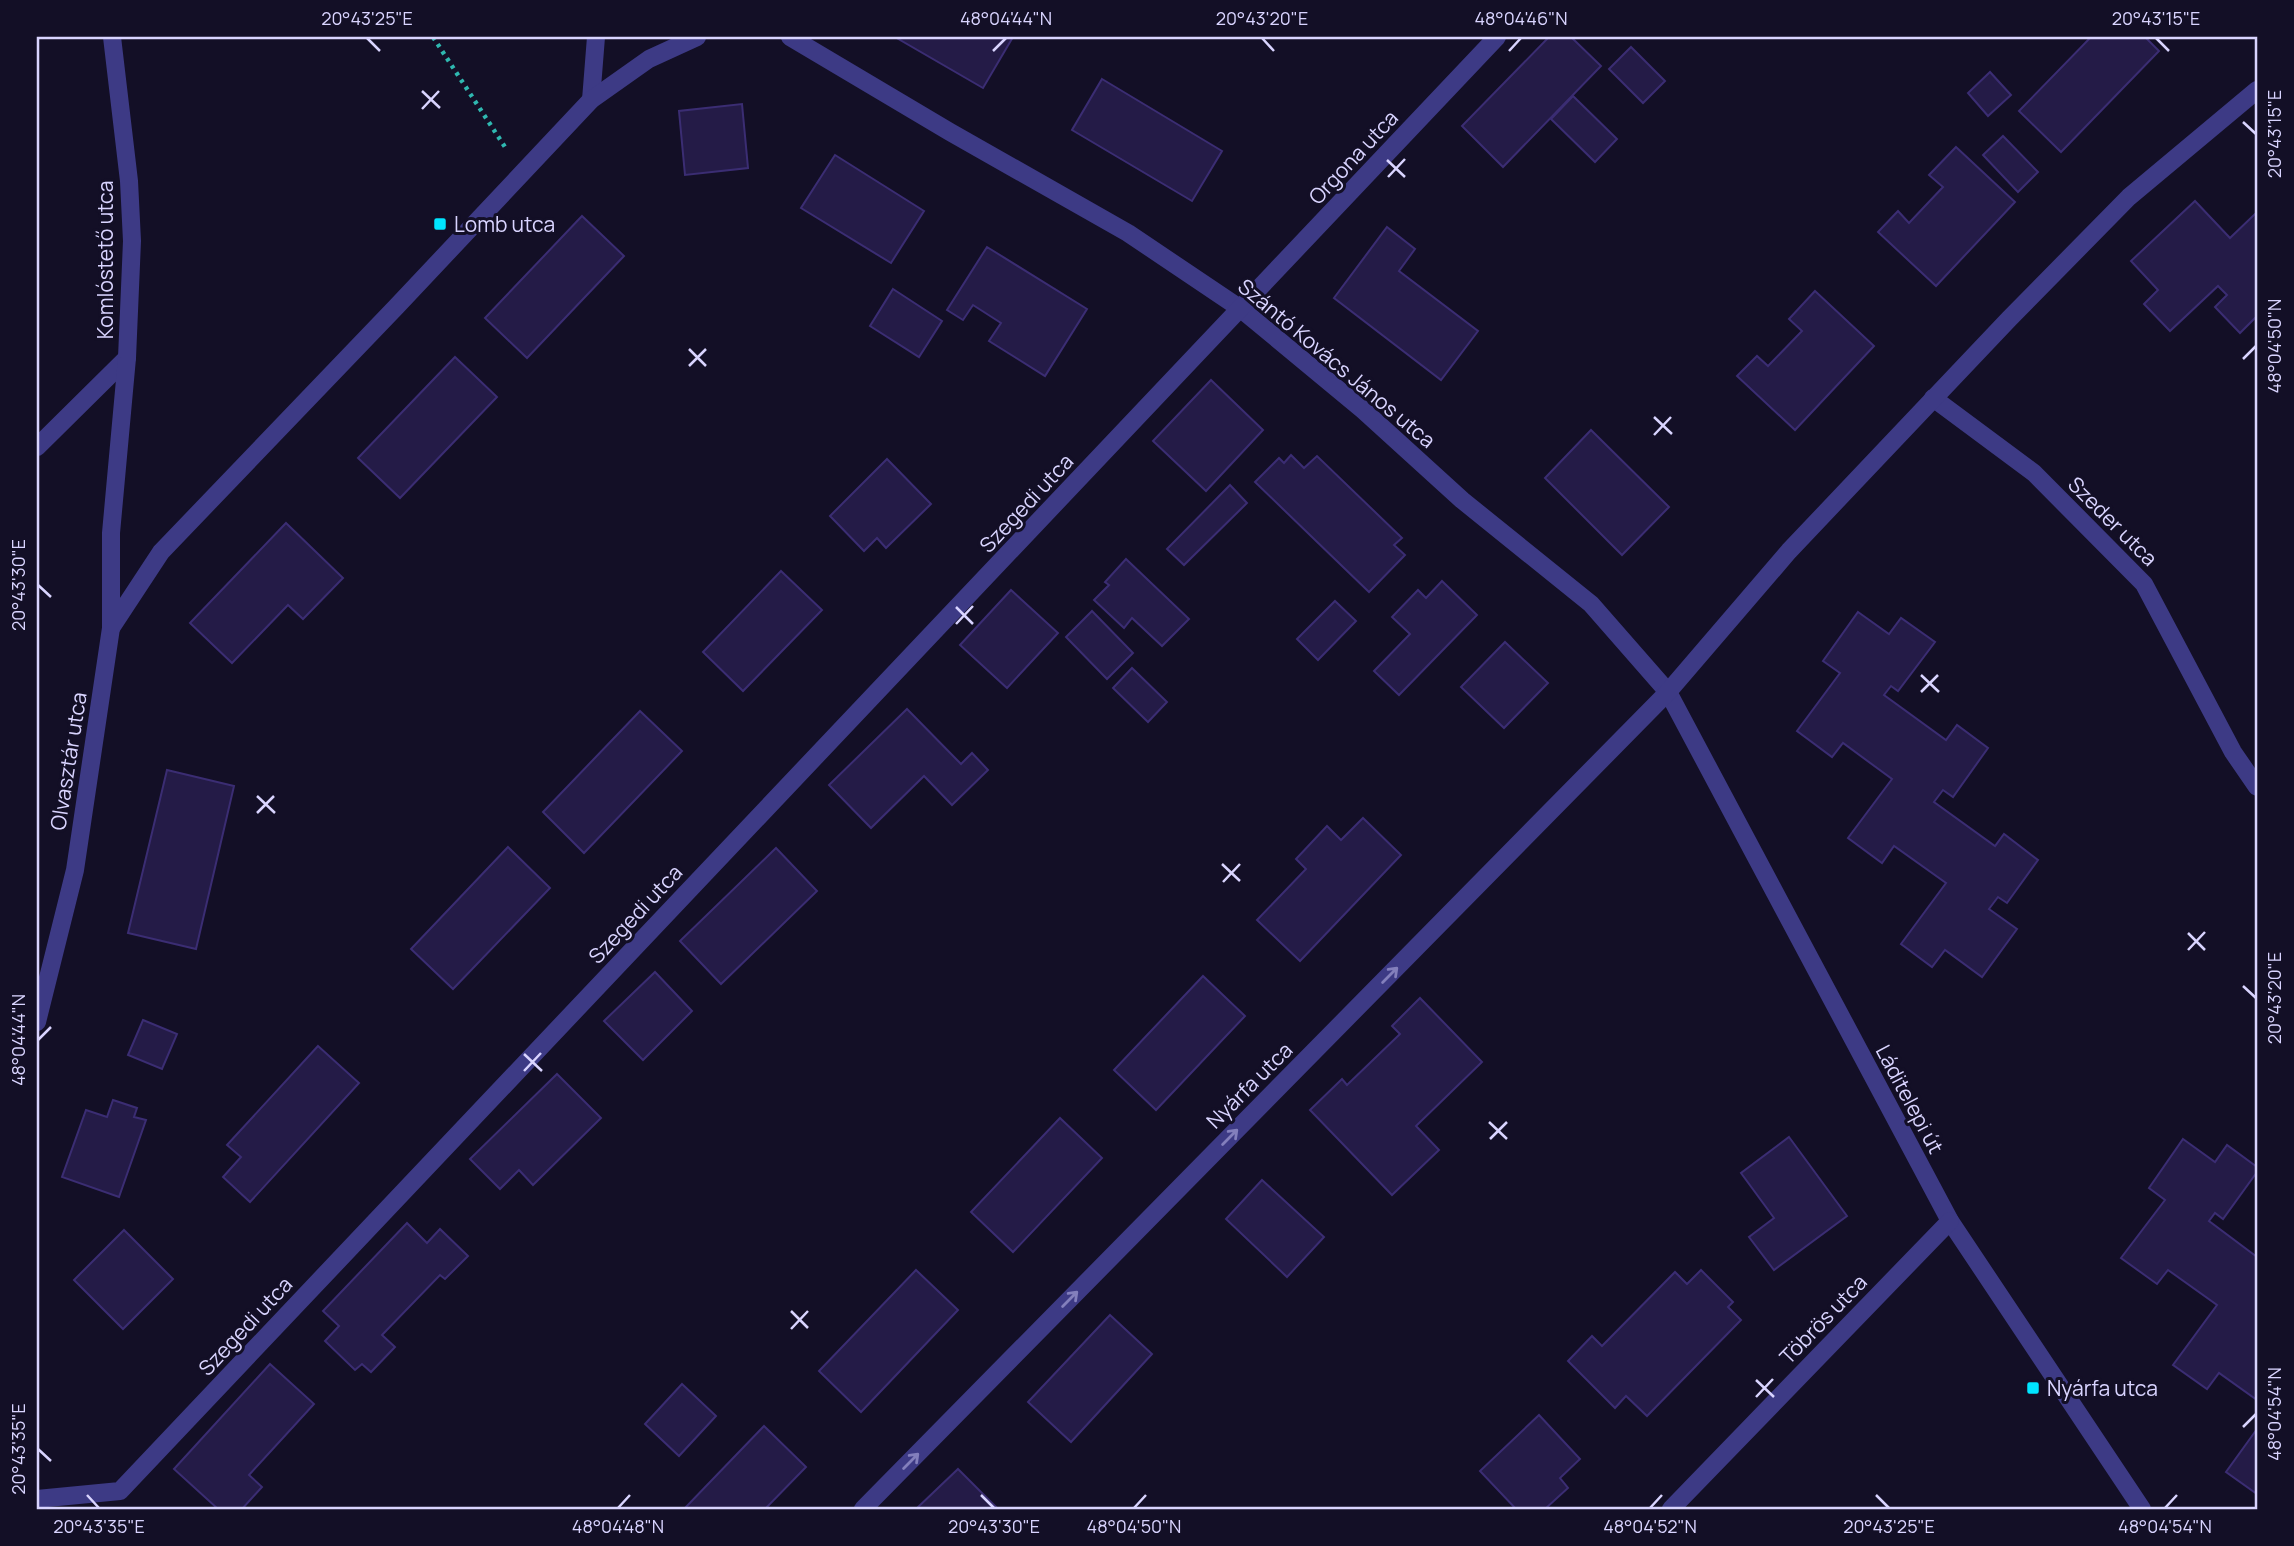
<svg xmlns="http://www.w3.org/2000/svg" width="2294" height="1546" viewBox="0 0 2294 1546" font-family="Manrope,sans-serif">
<rect width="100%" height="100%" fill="#130f26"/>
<g fill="#241b47" stroke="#3b2d73" stroke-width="2">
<path d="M 895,37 L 1013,37 L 983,88 Z"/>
<path d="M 1549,37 L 1571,37 L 1601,66 L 1503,167 L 1462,126 Z"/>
<path d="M 2091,37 L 2145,37 L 2159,51 L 2061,152 L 2019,111 Z"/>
<path d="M 1631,47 L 1665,81 L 1643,103 L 1609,69 Z"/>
<path d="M 1990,72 L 2011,95 L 1988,116 L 1968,93 Z"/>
<path d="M 1102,79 L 1222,151 L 1192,201 L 1072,130 Z"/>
<path d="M 1573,96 L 1617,139 L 1595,162 L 1551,119 Z"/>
<path d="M 742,104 L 748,168 L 685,175 L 679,111 Z"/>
<path d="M 2003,136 L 2038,172 L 2018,192 L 1983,155 Z"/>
<path d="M 1956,147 L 2015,202 L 1936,286 L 1878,232 L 1898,211 L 1909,223 L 1943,187 L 1929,175 Z"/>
<path d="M 835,155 L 924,211 L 891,263 L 801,208 Z"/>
<path d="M 2195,201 L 2230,238 L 2257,212 L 2257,316 L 2240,333 L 2215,307 L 2227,295 L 2218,286 L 2170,331 L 2144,304 L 2158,290 L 2131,261 Z"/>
<path d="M 582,216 L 624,256 L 527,358 L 485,318 Z"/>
<path d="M 1387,227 L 1415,249 L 1399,271 L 1478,331 L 1441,380 L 1334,298 Z"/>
<path d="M 987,247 L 1087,309 L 1045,376 L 989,341 L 1001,323 L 973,305 L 963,320 L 947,310 Z"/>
<path d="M 893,289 L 942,321 L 919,357 L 870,326 Z"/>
<path d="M 1815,291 L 1874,346 L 1795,430 L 1737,376 L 1757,356 L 1768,366 L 1802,331 L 1789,319 Z"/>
<path d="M 455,357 L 497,397 L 400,498 L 358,458 Z"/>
<path d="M 1211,380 L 1263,430 L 1206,491 L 1153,441 Z"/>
<path d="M 1591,430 L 1669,507 L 1622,555 L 1545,478 Z"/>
<path d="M 1291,455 L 1304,468 L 1317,456 L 1402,538 L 1394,545 L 1405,555 L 1369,592 L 1255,482 L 1279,458 L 1284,463 Z"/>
<path d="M 887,459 L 931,504 L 886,548 L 877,538 L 864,551 L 830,516 Z"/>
<path d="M 1230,485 L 1247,503 L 1184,565 L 1167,549 Z"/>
<path d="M 286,523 L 343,578 L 303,619 L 288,605 L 232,663 L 190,623 Z"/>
<path d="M 1126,559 L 1189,619 L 1162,646 L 1132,618 L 1124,628 L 1094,600 L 1109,585 L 1105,582 Z"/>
<path d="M 781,571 L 822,610 L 743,691 L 703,652 Z"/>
<path d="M 1442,581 L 1477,615 L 1399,695 L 1374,671 L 1410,634 L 1392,617 L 1418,590 L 1426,598 Z"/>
<path d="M 1011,590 L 1058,633 L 1007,688 L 960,645 Z"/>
<path d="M 1335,601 L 1356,621 L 1318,660 L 1297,639 Z"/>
<path d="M 1092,611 L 1133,653 L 1107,679 L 1066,637 Z"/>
<path d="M 1858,612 L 1889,634 L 1901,618 L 1935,642 L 1898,691 L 1891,686 L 1884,695 L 1946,740 L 1957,725 L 1988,748 L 1953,797 L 1943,790 L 1934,802 L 1995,846 L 2004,834 L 2038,860 L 2007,903 L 1998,897 L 1989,909 L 2017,929 L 1982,977 L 1945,950 L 1932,967 L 1901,944 L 1946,883 L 1894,846 L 1882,863 L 1848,838 L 1892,779 L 1843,743 L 1832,757 L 1797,731 L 1840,673 L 1823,661 Z"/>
<path d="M 1505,642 L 1548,683 L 1504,728 L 1461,687 Z"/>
<path d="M 1132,668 L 1167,702 L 1148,722 L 1113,688 Z"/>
<path d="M 907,709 L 961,764 L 972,753 L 988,770 L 952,805 L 924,776 L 871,828 L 829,785 Z"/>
<path d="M 640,711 L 682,751 L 584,853 L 543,812 Z"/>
<path d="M 167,770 L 234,786 L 196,949 L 128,933 Z"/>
<path d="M 1363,818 L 1401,855 L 1300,961 L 1257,920 L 1306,869 L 1296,859 L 1327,826 L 1341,840 Z"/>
<path d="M 508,847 L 550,888 L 453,989 L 411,949 Z"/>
<path d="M 776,848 L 817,891 L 721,984 L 680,941 Z"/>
<path d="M 655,972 L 692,1011 L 643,1060 L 604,1021 Z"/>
<path d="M 1203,976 L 1245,1016 L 1156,1110 L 1114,1070 Z"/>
<path d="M 1420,998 L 1482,1062 L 1416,1126 L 1439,1150 L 1392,1195 L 1310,1110 L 1342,1079 L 1347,1085 L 1400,1034 L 1392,1026 Z"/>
<path d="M 143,1020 L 177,1034 L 162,1069 L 128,1055 Z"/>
<path d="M 318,1046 L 359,1083 L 250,1202 L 223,1177 L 241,1157 L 227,1145 Z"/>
<path d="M 557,1074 L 601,1118 L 533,1185 L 519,1170 L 500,1189 L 470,1159 Z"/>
<path d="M 113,1100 L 137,1108 L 134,1117 L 146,1120 L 119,1197 L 62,1177 L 86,1110 L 107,1117 Z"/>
<path d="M 1060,1118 L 1102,1158 L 1013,1252 L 971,1212 Z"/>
<path d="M 1789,1137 L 1847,1216 L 1774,1270 L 1749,1237 L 1774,1218 L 1741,1173 Z"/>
<path d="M 2183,1139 L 2215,1162 L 2227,1145 L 2257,1167 L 2257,1172 L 2223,1219 L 2215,1213 L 2209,1221 L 2257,1257 L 2257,1400 L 2219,1373 L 2207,1389 L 2173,1365 L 2217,1305 L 2168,1270 L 2157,1284 L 2121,1258 L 2165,1200 L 2149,1188 Z"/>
<path d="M 1262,1180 L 1324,1237 L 1287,1277 L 1226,1219 Z"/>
<path d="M 407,1223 L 427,1243 L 440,1229 L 468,1256 L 445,1279 L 440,1275 L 382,1335 L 395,1347 L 371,1372 L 362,1364 L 355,1370 L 325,1341 L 339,1326 L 323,1311 Z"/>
<path d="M 124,1230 L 173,1279 L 123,1329 L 74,1280 Z"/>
<path d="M 916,1270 L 958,1310 L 861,1412 L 819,1371 Z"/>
<path d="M 1701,1270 L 1733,1302 L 1728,1307 L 1741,1320 L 1647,1416 L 1626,1396 L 1615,1408 L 1568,1361 L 1592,1336 L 1602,1346 L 1675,1272 L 1687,1284 Z"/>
<path d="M 1110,1315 L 1152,1354 L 1071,1442 L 1028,1402 Z"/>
<path d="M 270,1364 L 314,1404 L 249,1475 L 262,1487 L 242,1509 L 218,1509 L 174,1469 Z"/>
<path d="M 682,1384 L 716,1416 L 679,1456 L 645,1424 Z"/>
<path d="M 1539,1415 L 1580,1459 L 1560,1478 L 1568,1488 L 1545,1509 L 1516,1509 L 1480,1471 Z"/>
<path d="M 764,1426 L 806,1467 L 765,1509 L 684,1509 Z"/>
<path d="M 2257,1429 L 2257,1494 L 2226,1472 Z"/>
<path d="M 958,1469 L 998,1509 L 916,1509 Z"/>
</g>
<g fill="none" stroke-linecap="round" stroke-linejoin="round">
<path stroke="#2fb8b0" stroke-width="4.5" stroke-dasharray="3.5 5" stroke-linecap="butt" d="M 433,37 L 505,147"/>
<g stroke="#3d3a85" stroke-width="18">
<path d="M 790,37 L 950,132 L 1128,233 L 1241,309 L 1363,410 L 1462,500 L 1591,604 L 1668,692 L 1950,1221 L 2142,1509"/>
<path d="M 591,100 L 596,37"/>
<path d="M 1933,398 L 2034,473 L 2144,584 L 2233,752 L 2257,787"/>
<path d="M 37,447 L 127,358"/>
<path d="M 111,628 L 161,552 L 397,306 L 591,100 L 649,59 L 697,37"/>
<path d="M 37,1022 L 75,870 L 111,628 L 111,533 L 127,358 L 132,241 L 129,181 L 112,37"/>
<path d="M 37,1499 L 120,1491 L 1497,37"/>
<path d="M 863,1509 L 1668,692 L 1789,551 L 2009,319 L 2129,197 L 2257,90"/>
<path d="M 1671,1509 L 1950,1221"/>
</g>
</g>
<defs><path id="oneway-shaft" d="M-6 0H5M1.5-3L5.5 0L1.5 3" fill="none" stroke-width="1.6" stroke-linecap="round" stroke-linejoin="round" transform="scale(1.75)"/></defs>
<g stroke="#837fbc">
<use href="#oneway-shaft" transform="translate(1390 975) rotate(-45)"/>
<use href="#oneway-shaft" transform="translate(1230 1137) rotate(-45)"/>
<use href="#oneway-shaft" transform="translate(1070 1299) rotate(-45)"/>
<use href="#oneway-shaft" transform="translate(911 1461) rotate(-45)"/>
</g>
<path fill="none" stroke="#d9d4ff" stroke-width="2.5" d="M 367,38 L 380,51M 1262,38 L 1274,51M 2156,38 L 2169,51M 993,51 L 1006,38M 1509,51 L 1521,38M 422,91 L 440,108M 422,109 L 439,91M 2243,122 L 2256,134M 1387,160 L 1405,177M 1388,177 L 1405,159M 689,349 L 706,366M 2243,359 L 2256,346M 689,366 L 706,349M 1654,417 L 1672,434M 1654,435 L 1671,417M 38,585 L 51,597M 956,607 L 973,624M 956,624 L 973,606M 1921,675 L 1939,692M 1921,692 L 1938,675M 257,796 L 275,813M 257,813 L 274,796M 1222,864 L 1240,881M 1223,882 L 1240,864M 2188,933 L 2205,950M 2188,950 L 2205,932M 2243,986 L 2256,998M 38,1040 L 51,1027M 524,1054 L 542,1071M 524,1071 L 541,1053M 1489,1122 L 1507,1139M 1490,1139 L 1507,1122M 791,1311 L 808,1328M 791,1329 L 808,1311M 1756,1380 L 1774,1397M 1756,1397 L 1773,1379M 2243,1427 L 2256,1414M 38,1449 L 51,1461M 87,1495 L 99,1508M 981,1495 L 994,1508M 1876,1495 L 1889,1508M 618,1508 L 630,1495M 1134,1508 L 1146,1495M 1650,1508 L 1662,1495M 2165,1508 L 2177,1495"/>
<g fill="#00e5ff" stroke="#130f26" stroke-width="2.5">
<rect x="433" y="217" width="14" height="14" rx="3.5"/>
<rect x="2026" y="1381" width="14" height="14" rx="3.5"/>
</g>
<g text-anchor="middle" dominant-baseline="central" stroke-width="6" stroke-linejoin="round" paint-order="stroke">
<g font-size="21" fill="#d9d4ff" stroke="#130f26">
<text transform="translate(1353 157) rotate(-47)">Orgona utca</text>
<text transform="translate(105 260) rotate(-90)">Komlóstető utca</text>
<text transform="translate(1337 363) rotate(40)">Szántó Kovács János utca</text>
<text transform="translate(1026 503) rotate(-47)">Szegedi utca</text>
<text transform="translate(2113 521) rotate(45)">Szeder utca</text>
<text transform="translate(68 761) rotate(-81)">Olvasztár utca</text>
<text transform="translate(635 914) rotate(-47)">Szegedi utca</text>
<text transform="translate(1249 1085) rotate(-45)">Nyárfa utca</text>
<text transform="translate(1910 1099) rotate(62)">Láditelepi út</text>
<text transform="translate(1823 1319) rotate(-46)">Töbrös utca</text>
<text transform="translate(245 1326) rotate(-47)">Szegedi utca</text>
</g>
<g font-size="21" fill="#d9d4ff" stroke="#130f26" text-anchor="start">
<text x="454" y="224">Lomb utca</text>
<text x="2047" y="1388">Nyárfa utca</text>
</g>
</g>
<rect width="2294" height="1546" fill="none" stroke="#130f26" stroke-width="77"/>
<rect x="38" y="38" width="2218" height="1470" fill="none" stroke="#d9d4ff" stroke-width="2.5"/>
<g font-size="18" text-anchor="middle" fill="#d9d4ff">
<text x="367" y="25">20°43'25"E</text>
<text x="1006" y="25">48°04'44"N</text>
<text x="1262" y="25">20°43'20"E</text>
<text x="1521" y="25">48°04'46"N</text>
<text x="2156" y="25">20°43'15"E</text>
<text transform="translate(2275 134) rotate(-90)" y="6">20°43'15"E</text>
<text transform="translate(2275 346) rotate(-90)" y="6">48°04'50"N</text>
<text transform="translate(19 585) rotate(-90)" y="6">20°43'30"E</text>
<text transform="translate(2275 998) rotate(-90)" y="6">20°43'20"E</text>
<text transform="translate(19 1040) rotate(-90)" y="6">48°04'44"N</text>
<text transform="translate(2275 1414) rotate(-90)" y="6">48°04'54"N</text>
<text transform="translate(19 1449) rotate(-90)" y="6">20°43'35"E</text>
<text x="99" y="1533">20°43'35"E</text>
<text x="618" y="1533">48°04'48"N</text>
<text x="994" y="1533">20°43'30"E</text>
<text x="1134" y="1533">48°04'50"N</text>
<text x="1650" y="1533">48°04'52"N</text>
<text x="1889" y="1533">20°43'25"E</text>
<text x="2165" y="1533">48°04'54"N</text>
</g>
</svg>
